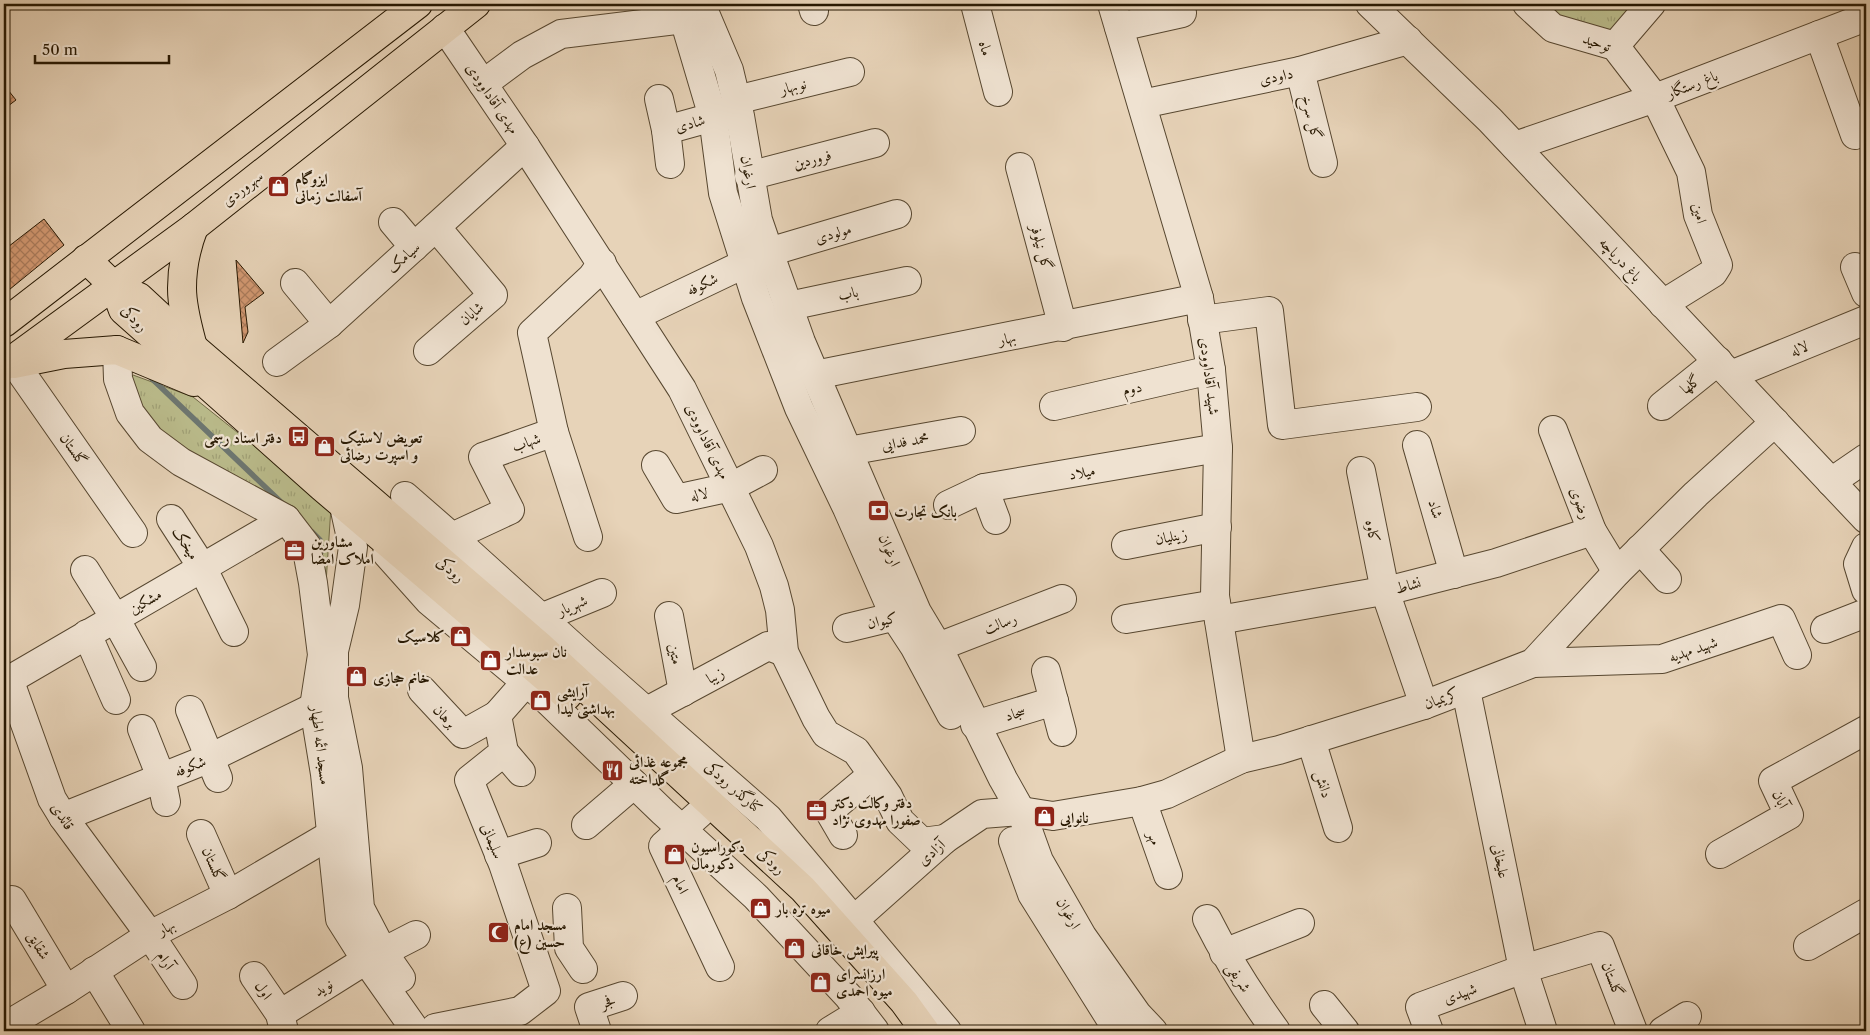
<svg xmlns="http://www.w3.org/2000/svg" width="1870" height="1035" viewBox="0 0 1870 1035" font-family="'Libre Caslon Text',Amiri,serif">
<defs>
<pattern id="grass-tufts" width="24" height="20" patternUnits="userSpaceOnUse" patternTransform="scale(1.25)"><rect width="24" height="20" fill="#babb8b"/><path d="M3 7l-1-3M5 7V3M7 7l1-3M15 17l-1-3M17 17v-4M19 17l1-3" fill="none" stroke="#a0a076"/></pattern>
<pattern id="building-cross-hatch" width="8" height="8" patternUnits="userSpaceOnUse" patternTransform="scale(1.25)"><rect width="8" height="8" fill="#d29871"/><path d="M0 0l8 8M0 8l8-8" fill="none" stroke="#aa7b5b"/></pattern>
</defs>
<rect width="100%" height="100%" fill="#e7d3b8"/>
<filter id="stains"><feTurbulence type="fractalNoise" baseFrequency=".004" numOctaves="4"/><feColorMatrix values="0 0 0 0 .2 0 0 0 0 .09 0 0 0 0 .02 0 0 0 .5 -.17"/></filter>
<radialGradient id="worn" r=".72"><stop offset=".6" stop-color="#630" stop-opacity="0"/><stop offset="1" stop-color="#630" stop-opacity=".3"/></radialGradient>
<g fill="url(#grass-tufts)" stroke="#706a46">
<path d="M 1551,4 L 1642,4 L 1612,35 L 1564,25 Z"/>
<path d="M 133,375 L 193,397 L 331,507 L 323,629 L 308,545 L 167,449 L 123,383 Z"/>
</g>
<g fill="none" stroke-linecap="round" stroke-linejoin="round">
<g stroke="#6d7670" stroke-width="5.5">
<path d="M 148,375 L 282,503"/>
<path d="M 312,532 L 320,540 L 321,552"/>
</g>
</g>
<g fill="url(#building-cross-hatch)" stroke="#271802">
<path d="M 4,85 L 16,100 L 4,109 Z"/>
<path d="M 44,219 L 64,245 L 4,294 L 4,250 Z"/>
<path d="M 236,260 L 264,293 L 245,307 L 248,332 L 243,343 Z"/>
</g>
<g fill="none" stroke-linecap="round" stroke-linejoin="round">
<defs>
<g id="minor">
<path d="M 677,4 L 684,19 L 713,117 L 723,193 L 756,298 L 799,408 L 847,508 L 895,617 L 914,646 L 951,715"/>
<path d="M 701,4 L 729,70 L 740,116 L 758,220 L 769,252 L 801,342 L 917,612 L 938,647 L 1003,779 L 1021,811 L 1039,861 L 1082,936 L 1137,1014 L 1153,1031"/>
<path d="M 812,4 L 814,11"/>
<path d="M 975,4 L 998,92"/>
<path d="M 1112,4 L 1199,298 L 1211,370 L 1218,448 L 1215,596 L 1241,759"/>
<path d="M 1370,4 L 1490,120 L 1866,519"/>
<path d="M 1527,4 L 1553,28 L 1615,46 L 1655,98 L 1691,172 L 1698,215 L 1718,265 L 1713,273 L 1663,304"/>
<path d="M 1119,27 L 1182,13"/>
<path d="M 445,28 L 525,146 L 682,389 L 759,546 L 774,586 L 780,610 L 784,652 L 816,718 L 826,734 L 856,751 L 888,796 L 900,821 L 922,842 L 945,839"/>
<path d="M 1819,35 L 1855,135"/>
<path d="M 1615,46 L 1651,4"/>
<path d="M 1300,71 L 1323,163"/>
<path d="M 483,84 L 522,55 L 561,34 L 684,19"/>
<path d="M 659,99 L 666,130 L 670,164"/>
<path d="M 736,100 L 850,72"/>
<path d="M 1142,104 L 1300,71 L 1408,40"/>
<path d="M 666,130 L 713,117"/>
<path d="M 1515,146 L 1655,98 L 1866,17"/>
<path d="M 1020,167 L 1063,327"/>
<path d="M 749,176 L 875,143"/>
<path d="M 393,222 L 414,247"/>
<path d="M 1855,267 L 1866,293"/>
<path d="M 295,283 L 329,324"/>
<path d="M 789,306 L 907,281"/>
<path d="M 635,316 L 769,252 L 897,214"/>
<path d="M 1202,320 L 1269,311 L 1282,425 L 1417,407"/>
<path d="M 117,350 L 118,379 L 130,413 L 150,439 L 181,462 L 286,519 L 306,545 L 313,583 L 322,655 L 314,707 L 325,774 L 340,919 L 366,960 L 416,1031"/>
<path d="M 428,351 L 493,295 L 436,227"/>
<path d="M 277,362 L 329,324 L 525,146"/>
<path d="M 15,364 L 133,533"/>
<path d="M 815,375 L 1199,298"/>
<path d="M 1731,375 L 1866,320"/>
<path d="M 1054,406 L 1211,370"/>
<path d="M 1662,406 L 1718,361"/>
<path d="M 1553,430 L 1592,531 L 1617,572"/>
<path d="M 554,432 L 588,537"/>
<path d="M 1417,445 L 1454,574"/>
<path d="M 848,451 L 961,431"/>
<path d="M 656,465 L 676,499 L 731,487 L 763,470"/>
<path d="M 1361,471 L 1385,591 L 1424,705"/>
<path d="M 1831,482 L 1866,458"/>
<path d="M 984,488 L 996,520"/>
<path d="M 405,496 L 452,537 L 510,510 L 483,457 L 554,432 L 532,333 L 592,277 L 602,263"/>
<path d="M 948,505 L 984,488 L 1218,448"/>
<path d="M 344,506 L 353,547 L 345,605 L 334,651 L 334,698 L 348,768 L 360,908 L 383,952 L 401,978"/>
<path d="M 171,519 L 202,567 L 234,632"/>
<path d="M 414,537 L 452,537 L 589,661 L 768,818 L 947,1031"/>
<path d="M 1126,545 L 1217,527"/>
<path d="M 1866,547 L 1858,564 L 1866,590"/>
<path d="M 1640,549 L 1667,579"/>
<path d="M 387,554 L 429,601 L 545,698 L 663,812 L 756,897 L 848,996 L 875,1031"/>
<path d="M 85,570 L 115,618 L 142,667"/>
<path d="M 669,616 L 683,692"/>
<path d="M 541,618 L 602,593"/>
<path d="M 1126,619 L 1216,604"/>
<path d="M 1219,620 L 1394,589 L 1496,563 L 1592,531"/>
<path d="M 847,628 L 913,612"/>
<path d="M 1825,629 L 1866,613"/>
<path d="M 87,634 L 116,700"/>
<path d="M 938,647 L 1062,599"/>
<path d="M 1533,663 L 1662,659 L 1781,619 L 1797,655"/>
<path d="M 1046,671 L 1062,732"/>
<path d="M 9,679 L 52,799 L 63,817 L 150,935 L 183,985"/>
<path d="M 4,683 L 286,519"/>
<path d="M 422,690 L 463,734 L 497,715"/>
<path d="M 1466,690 L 1523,969 L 1543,1031"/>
<path d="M 190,710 L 218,778"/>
<path d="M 647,711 L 768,646 L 784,652"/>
<path d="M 975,725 L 1054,701"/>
<path d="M 142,729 L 161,777 L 166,802"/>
<path d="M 1311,740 L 1338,828"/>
<path d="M 504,752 L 521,772"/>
<path d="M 1142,801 L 1168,875"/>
<path d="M 700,813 L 663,846 L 720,967"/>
<path d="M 63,817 L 210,758 L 314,707"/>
<path d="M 586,825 L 634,784"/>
<path d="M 201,834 L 228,895"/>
<path d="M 843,835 L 829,811 L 872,775"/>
<path d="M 1013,841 L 1032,894 L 1118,1031"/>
<path d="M 1720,854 L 1789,815 L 1773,781 L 1866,730"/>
<path d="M 499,855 L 537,843"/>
<path d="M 12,900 L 66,990"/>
<path d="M 567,908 L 569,948 L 583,969"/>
<path d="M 1207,919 C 1227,959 1250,995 1276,1031"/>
<path d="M 854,920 L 945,839 L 982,814 L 1021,811 L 1053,816 L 1142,801 L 1167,794 L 1241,759 L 1279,750 L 1424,705 L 1533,663 L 1617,572 L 1696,494 L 1775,422"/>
<path d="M 1808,946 L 1866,913"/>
<path d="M 383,952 L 416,935"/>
<path d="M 1224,953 L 1300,923"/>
<path d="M 94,971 L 131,1031"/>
<path d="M 254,976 L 280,1014 L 284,1031"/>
<path d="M 1324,1005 L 1345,1031"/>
<path d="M 280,1014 L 366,960"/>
<path d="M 4,1027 L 66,990 L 150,935 L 228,895 L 332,834"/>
<path d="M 435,1028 L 520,1011 L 546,991 L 503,864 L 469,780 L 504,752 L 497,715 L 526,682"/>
<path d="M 597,1031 L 589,1007 L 623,996"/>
<path d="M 830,1031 L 861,1012"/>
<path d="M 1429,1031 L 1420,1007 L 1523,969 L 1600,946 L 1633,1031"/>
<path d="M 1663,1031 L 1687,1016"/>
</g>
<g id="major">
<path d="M 86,259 L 114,286 L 139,297 L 193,347 L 539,645 L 803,889 L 904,1002 L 925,1031"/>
<path d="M 114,286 L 123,310 L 322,487 L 567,696"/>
<path d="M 4,323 L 418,4"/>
<path d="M 193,347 C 188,328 182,308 182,288 C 182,268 187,245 194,227"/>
<path d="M 14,364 L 64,354 L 117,350 L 194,382"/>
<path d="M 4,366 L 194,227 L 476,4"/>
</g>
</defs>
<use href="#minor" stroke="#574730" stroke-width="30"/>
<use href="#major" stroke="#271802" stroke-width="30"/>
<use href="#minor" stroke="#efe2d1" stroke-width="28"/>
<use href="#major" stroke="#e7d3b8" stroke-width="28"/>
</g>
<defs>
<symbol id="shop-square" viewBox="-11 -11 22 22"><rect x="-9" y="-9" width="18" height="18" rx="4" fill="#8f2418" stroke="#efe2d1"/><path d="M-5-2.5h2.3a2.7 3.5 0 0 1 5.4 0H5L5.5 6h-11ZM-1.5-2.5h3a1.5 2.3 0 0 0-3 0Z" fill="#fff"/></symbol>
<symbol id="bus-square" viewBox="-11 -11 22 22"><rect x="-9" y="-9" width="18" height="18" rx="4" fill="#8f2418" stroke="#efe2d1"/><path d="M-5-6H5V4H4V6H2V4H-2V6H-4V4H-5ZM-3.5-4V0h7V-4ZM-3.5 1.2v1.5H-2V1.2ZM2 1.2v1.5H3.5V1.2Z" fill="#fff"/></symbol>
<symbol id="bank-square" viewBox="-11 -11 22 22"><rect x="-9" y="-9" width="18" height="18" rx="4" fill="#8f2418" stroke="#efe2d1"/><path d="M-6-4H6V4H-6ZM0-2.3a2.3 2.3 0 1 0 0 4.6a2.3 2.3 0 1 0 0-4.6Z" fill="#fff"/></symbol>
<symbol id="office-square" viewBox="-11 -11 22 22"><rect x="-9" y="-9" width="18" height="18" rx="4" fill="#8f2418" stroke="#efe2d1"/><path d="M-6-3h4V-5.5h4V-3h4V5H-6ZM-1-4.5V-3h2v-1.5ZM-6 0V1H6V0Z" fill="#fff"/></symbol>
<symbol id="restaurant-square" viewBox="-11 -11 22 22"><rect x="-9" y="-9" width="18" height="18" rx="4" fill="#8f2418" stroke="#efe2d1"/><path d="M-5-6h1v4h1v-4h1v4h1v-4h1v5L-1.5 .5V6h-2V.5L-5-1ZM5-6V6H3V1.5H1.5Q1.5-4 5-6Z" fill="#fff"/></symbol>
<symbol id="mosque-square" viewBox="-11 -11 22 22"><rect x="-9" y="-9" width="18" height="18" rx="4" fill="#8f2418" stroke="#efe2d1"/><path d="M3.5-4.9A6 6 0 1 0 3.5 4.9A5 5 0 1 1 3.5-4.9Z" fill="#fff"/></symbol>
</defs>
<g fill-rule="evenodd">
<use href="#shop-square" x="266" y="174" width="25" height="25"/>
<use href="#bus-square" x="286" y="424" width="25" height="25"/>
<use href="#shop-square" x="312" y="434" width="25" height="25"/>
<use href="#bank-square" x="866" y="498" width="25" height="25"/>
<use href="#office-square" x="282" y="538" width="25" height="25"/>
<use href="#shop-square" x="448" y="624" width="25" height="25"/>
<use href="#shop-square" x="478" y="648" width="25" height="25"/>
<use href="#shop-square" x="344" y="664" width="25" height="25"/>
<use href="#shop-square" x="528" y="688" width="25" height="25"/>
<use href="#restaurant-square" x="600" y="758" width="25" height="25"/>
<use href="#office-square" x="804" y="798" width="25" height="25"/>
<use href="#shop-square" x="1032" y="804" width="25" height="25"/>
<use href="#shop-square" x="662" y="842" width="25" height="25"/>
<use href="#shop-square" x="748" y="896" width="25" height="25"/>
<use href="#mosque-square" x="486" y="920" width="25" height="25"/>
<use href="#shop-square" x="782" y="936" width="25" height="25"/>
<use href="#shop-square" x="808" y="970" width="25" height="25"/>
</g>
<g text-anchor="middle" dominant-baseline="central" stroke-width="4.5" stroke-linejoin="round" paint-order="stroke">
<g font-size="15" fill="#271802" stroke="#efe2d1">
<text transform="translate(1597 42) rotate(19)">توحید</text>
<text transform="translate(986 48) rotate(75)">ماه</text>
<text transform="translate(1276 76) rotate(-12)">داودی</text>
<text transform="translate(1692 84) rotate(-21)">باغ رستگار</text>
<text transform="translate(793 86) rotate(-14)">نوبهار</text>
<text transform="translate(493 98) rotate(56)">مهدی آقاداوودی</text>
<text transform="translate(1312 117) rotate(76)">گل سرخ</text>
<text transform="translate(690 123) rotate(-15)">شادی</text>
<text transform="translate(812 159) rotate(-15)">فروردین</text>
<text transform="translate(749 172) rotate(81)">ارغوان</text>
<text transform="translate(242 188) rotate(-38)">سهروردی</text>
<text transform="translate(1700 213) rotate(75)">امین</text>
<text transform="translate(833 233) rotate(-16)">مولودی</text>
<text transform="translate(1042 247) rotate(75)">گل نیلوفر</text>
<text transform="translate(403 257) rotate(-42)">سیامک</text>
<text transform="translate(1621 259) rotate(47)">باغ دریاچه</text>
<text transform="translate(702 284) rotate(-26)">شکوفه</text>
<text transform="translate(848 293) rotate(-12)">باب</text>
<text transform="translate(471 313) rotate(-41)">شایان</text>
<text transform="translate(135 318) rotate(47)">رودکی</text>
<text transform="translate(1007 338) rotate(-11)">بهار</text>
<text transform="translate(1799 348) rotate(-22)">لاله</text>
<text transform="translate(1210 376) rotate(83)">شهید آقاداوودی</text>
<text transform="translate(1690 384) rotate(-39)">گلها</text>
<text transform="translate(1132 388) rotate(-13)">دوم</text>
<text transform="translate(708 441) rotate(64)">مهدی آقاداوودی</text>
<text transform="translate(905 441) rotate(-10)">محمد فدایی</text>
<text transform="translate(526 442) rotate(-19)">شهاب</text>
<text transform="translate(74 449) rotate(55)">گلستان</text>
<text transform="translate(1082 472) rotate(-10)">میلاد</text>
<text transform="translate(699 494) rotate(-12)">لاله</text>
<text transform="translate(1581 503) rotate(69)">رضوی</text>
<text transform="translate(1436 509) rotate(74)">شاد</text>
<text transform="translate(1373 531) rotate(79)">کاوه</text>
<text transform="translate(1171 536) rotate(-11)">زینلیان</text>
<text transform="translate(186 543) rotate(57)">میخک</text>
<text transform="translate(890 550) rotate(67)">ارغوان</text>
<text transform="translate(451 569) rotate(41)">رودکی</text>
<text transform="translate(1408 585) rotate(-14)">نشاط</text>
<text transform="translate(145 601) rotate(-30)">مشکین</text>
<text transform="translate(572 605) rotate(-23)">شهریار</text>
<text transform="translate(882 620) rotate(-13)">کیوان</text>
<text transform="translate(1000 623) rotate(-21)">رسالت</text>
<text transform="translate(1693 649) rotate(-19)">شهید مهدیه</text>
<text transform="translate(676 654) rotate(79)">متین</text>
<text transform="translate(715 675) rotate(-28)">زیبا</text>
<text transform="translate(1441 698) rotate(-20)">کریمیان</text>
<text transform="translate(1015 713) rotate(-17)">سجاد</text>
<text transform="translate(445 716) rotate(47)">برهان</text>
<text transform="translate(321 745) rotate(83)">مسجد ائمه اطهار</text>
<text transform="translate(190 766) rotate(-22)">شکوفه</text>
<text transform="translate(1324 784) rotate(73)">دانش</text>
<text transform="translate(734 787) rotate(41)">کنارگذر رودکی</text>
<text transform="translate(1781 799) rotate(64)">آبان</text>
<text transform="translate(63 816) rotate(57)">قائدی</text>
<text transform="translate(1155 838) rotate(71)">مهر</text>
<text transform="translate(493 841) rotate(68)">سلیمانی</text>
<text transform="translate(931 852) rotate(-41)">آزادی</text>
<text transform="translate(772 861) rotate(43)">رودکی</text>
<text transform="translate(1501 861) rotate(78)">علیخانی</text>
<text transform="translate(214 864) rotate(66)">گلستان</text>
<text transform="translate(681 884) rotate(65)">امام</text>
<text transform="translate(1069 913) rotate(60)">ارغوان</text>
<text transform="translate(166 927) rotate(-27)">بهار</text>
<text transform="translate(39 945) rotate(59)">شقایق</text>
<text transform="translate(166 960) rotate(57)">آرام</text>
<text transform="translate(1239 977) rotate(57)">شریفی</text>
<text transform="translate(1613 979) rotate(69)">گلستان</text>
<text transform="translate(323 987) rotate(-32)">نوید</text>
<text transform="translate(264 990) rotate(56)">اول</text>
<text transform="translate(1460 993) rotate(-20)">شهیدی</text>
<text transform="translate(608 1001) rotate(-17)">فجر</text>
</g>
<g font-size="15" font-weight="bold" fill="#271802" stroke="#efe2d1" text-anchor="start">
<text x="295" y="178">ایزوگام<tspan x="295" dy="17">آسفالت زمانی</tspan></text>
<text x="282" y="437" text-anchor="end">دفتر اسناد رسمی</text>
<text x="340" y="437">تعویض لاستیک<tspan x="340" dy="17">و اسپرت رضائی</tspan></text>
<text x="894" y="511">بانک تجارت</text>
<text x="311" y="541">مشاورین<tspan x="311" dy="17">املاک امضا</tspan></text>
<text x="445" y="636" text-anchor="end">کلاسیک</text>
<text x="506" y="651">نان سبوسدار<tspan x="506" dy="17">عدالت</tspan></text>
<text x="373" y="677">خانم حجازی</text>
<text x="557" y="691">آرایشی<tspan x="557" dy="17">بهداشتی لیدا</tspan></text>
<text x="629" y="761">مجموعه غذائی<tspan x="629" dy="17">گلداخته</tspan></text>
<text x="832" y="802">دفتر وکالت دکتر<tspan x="832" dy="17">صفورا مهدوی نژاد</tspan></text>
<text x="1060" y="817">نانوایی</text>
<text x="691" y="846">دکوراسیون<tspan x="691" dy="17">دکورمال</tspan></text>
<text x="776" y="908">میوه تره بار</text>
<text x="514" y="924">مسجد امام<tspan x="514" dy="17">حسین (ع)</tspan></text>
<text x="811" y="949">پیرایش خاقانی</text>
<text x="836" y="973">ارزانسرای<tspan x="836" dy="17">میوه احمدی</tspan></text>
</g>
</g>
<rect width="1870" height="1035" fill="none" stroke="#e7d3b8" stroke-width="20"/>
<rect x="5" y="5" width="1860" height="1025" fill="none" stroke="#271802" stroke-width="2.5"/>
<rect x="10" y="10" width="1850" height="1015" fill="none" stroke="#271802"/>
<path d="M35 55v8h134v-8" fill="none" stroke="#271802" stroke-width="2.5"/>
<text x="42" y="55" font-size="15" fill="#271802" stroke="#efe2d1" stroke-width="4" paint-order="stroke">50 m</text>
<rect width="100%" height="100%" filter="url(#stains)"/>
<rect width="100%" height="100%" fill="url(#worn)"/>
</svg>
